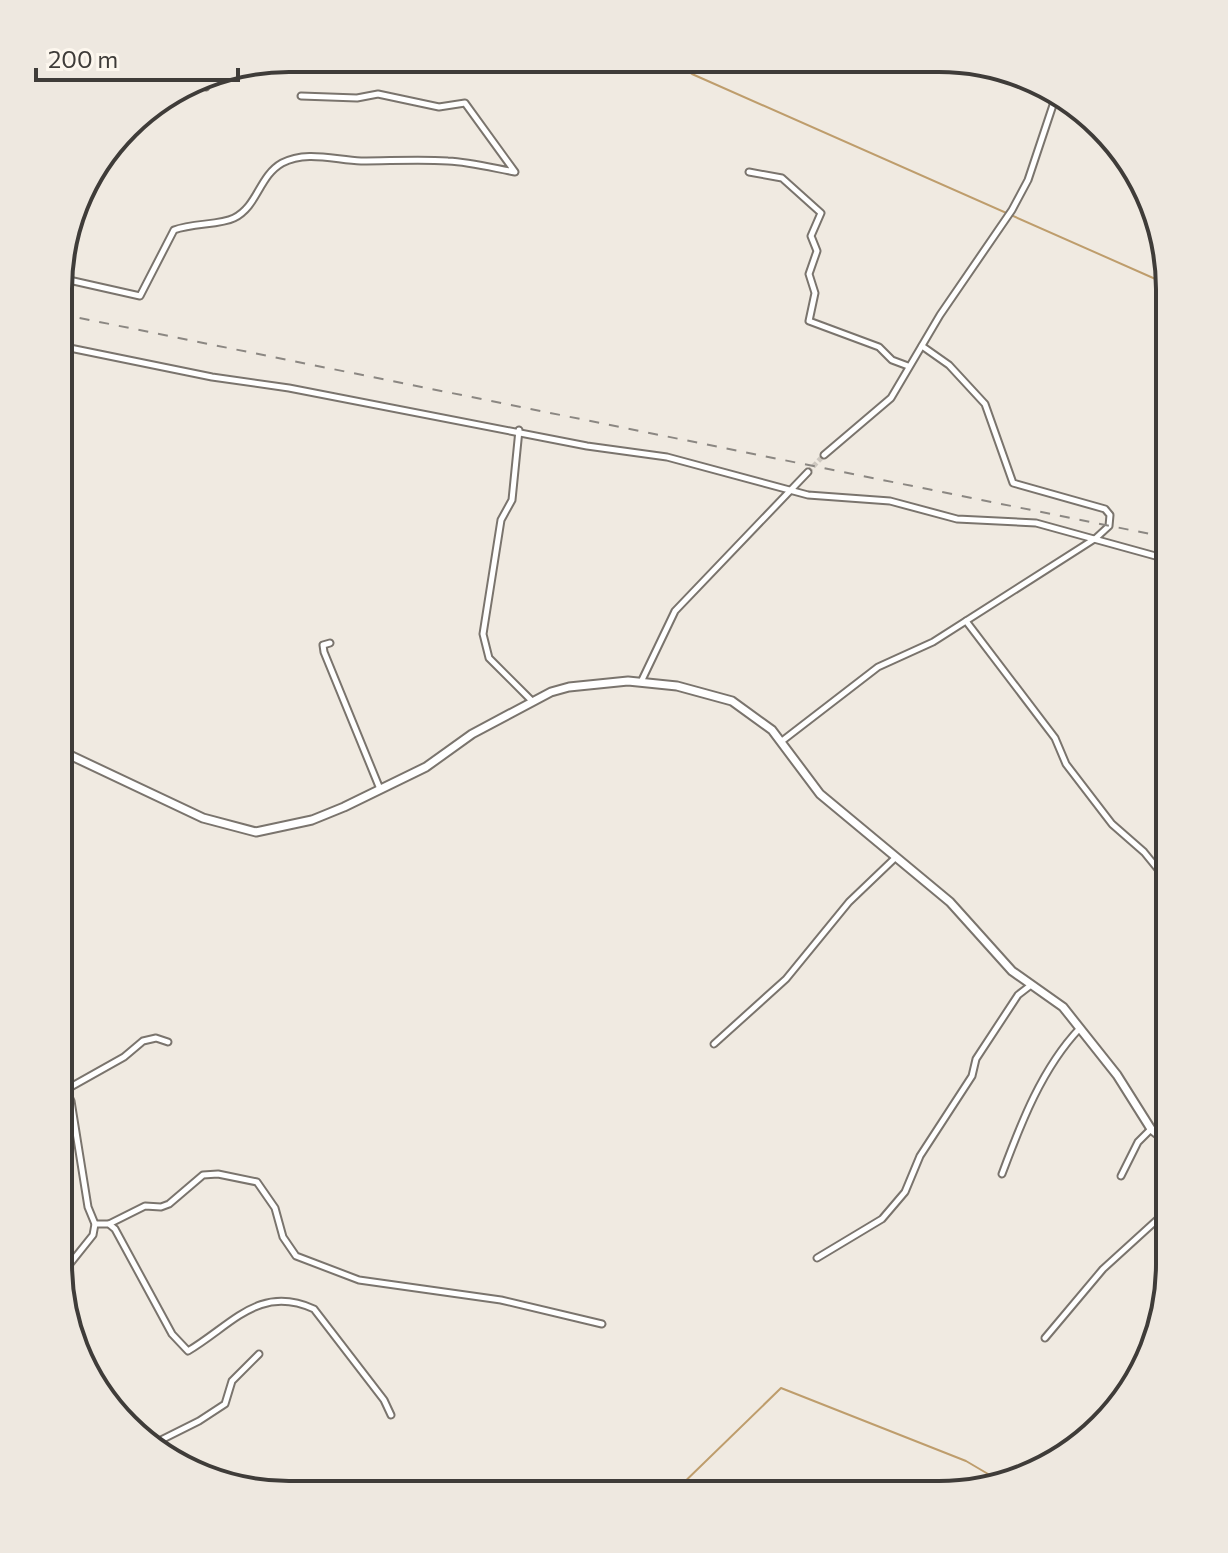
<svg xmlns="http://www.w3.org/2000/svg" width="1228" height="1553" viewBox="0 0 1228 1553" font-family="Commissioner,sans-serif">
<rect width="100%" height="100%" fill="#f0eae1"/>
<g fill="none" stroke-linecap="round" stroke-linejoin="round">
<g stroke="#be9d6c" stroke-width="2">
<path d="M 668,59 L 692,74 L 1169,285"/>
<path d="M 671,1495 L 781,1388 L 966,1461 L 1000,1481"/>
</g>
<path stroke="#cdc7bf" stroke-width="5" stroke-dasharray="5 2.5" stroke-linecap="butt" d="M 808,472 L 824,455"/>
<defs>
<g id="minor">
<path d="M 197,80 L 206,87"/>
<path d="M 749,172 L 782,178 L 821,213 L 811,236 L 817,251 L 809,274 L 815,293 L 809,321 L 879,347 L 892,360 L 908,366"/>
<path d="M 60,278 L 140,296 L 174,230 C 193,223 220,225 234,218 C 258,206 259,176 282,163 C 306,150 335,160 361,161 C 390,161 419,159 448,161 C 470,162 493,168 515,172 L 465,103 L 439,107 L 378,94 L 357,98 L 301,96"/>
<path d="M 60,346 L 212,377 L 289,388 L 587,446 L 667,457 L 808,495 L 890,501 L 957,519 L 1036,523 L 1170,560"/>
<path d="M 519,430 L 512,500 L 501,520 L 483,634 L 489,658 L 532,701"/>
<path d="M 824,455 L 891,398 L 940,315 L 1012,210 L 1028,180 L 1057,93"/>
<path d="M 966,621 L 1055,738 L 1066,764 L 1112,824 L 1144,852 L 1170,884"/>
<path d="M 330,643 L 323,645 L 324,652 L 380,789"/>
<path d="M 641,682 L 675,611 L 808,472"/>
<path d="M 782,741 L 878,667 L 933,642 L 1096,538 L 1109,526 L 1110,515 L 1105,509 L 1013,483 L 985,404 L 949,365 L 922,346"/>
<path d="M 59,770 L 68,754"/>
<path d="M 714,1044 L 786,979 L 849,902 L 895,858"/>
<path d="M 58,1072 L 71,1101 L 88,1207 L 95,1224 L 93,1235 L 61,1275"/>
<path d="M 67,1089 L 124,1057 L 143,1041 L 156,1038 L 168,1042"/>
<path d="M 1002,1174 C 1021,1123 1042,1068 1080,1028"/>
<path d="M 1121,1176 L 1138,1142 L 1151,1129"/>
<path d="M 95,1224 L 109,1224 L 115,1229 L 172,1334 L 188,1351 C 232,1325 259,1284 314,1309 L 384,1400 L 391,1415"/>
<path d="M 109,1224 L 145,1206 L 161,1207 L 169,1204 L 203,1175 L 218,1174 L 257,1182 L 275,1208 L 283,1237 L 296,1256 L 359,1280 L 501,1300 L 602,1324"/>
<path d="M 817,1258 L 882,1219 L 905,1192 L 920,1156 L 972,1076 L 976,1059 L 1018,995 L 1031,985"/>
<path d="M 1045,1338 L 1103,1269 L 1170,1208"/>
<path d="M 151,1445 L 199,1421 L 225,1404 L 232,1381 L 259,1354"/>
</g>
<path id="tertiary" d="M 59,750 L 203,818 L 256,832 L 312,820 L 344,807 L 426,767 L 472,734 L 551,692 L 569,687 L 628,681 L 677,686 L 732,701 L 772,730 L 820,794 L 950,902 L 1012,971 L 1063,1007 L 1117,1075 L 1151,1129 L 1170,1144"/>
</defs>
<use href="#minor" stroke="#7a746d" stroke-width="9"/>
<use href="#tertiary" stroke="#7a746d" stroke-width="11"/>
<use href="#minor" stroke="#fff" stroke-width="5"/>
<use href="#tertiary" stroke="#fff" stroke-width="7"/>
<path stroke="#8b8782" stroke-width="2" stroke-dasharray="10 10" stroke-linecap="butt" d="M 60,314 L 1170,538"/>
</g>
<path d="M0 0H1228V1553H0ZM289 72H939A217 217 0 0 1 1156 289V1264A217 217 0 0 1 939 1481H289A217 217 0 0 1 72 1264V289A217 217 0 0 1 289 72Z" fill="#eee8e0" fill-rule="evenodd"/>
<path fill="none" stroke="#3f3c39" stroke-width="4" d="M289 72H939A217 217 0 0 1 1156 289V1264A217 217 0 0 1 939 1481H289A217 217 0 0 1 72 1264V289A217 217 0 0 1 289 72Z"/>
<path d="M36 68v12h202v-12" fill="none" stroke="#3f3c39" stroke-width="4"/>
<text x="48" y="68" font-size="24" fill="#3f3c39" stroke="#fdf7ee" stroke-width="6" paint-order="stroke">200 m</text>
</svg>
